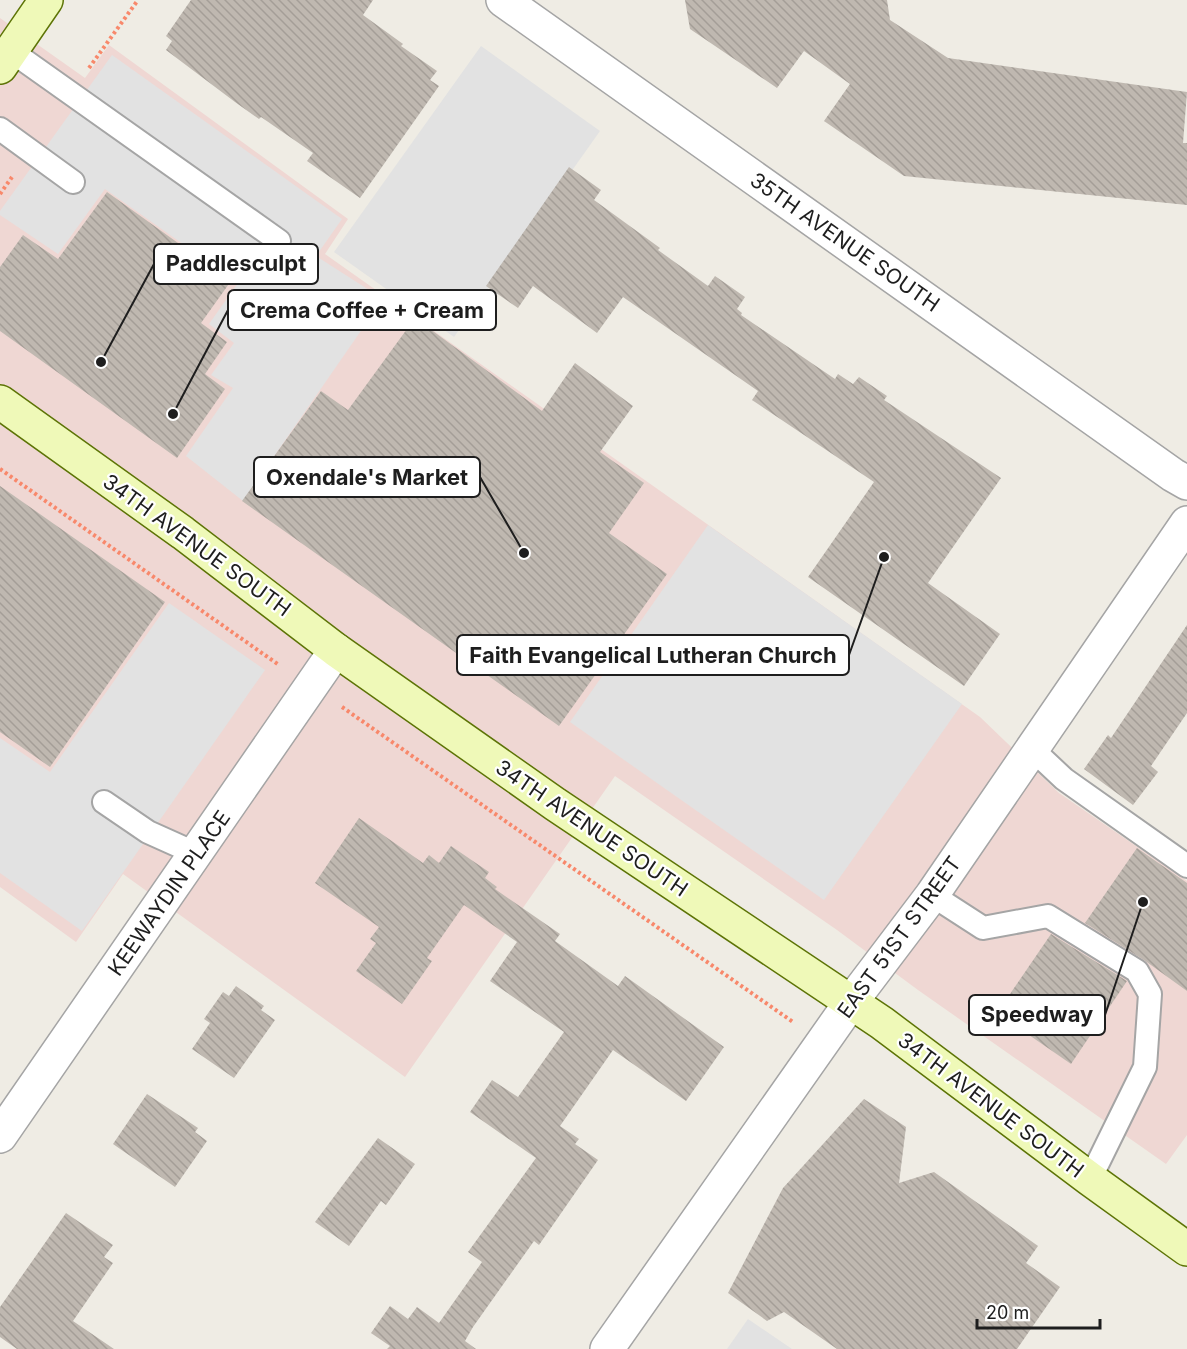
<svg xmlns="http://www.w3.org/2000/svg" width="1187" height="1349" viewBox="0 0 1187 1349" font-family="Inter,sans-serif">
<defs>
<pattern id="building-back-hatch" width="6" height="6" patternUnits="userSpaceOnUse" patternTransform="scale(1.5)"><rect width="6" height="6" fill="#bfb8b0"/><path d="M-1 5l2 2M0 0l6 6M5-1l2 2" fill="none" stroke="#a49e97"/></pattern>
</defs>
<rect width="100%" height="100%" fill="#efece4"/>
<path fill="#efd7d3" d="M 0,18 L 85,78 L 109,45 L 348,219 L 325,254 L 980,717 L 1059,793 L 1187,881 L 1187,1135 L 1166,1164 L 918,990 L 837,930 L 615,776 L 405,1077 L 123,874 L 76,942 L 0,887 Z"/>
<g fill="#e2e2e2">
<path d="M 481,46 L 600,131 L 454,337 L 334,252 Z"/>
<path d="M 112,55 L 342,219 L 316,256 L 383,299 L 243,501 L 186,456 L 233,388 L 211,375 L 234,343 L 209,324 L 238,283 L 105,189 L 58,254 L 0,215 L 0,211 Z"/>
<path d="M 708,525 L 962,704 L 824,900 L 570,722 Z"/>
<path d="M 169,603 L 265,670 L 82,931 L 0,873 L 0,738 L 50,772 Z"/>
<path d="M 748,1319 L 792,1349 L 727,1349 Z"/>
</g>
<g fill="url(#building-back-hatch)">
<path d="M 191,0 L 373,0 L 363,15 L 403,44 L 401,46 L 437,71 L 430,80 L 439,86 L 360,198 L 307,161 L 313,153 L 261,117 L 259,119 L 235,102 L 166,50 L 172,41 L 166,36 Z"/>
<path d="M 685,0 L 887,0 L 890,20 L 948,58 L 1187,92 L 1183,143 L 1187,143 L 1187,205 L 904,176 L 824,121 L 850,84 L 804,51 L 777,88 L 690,29 Z"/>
<path d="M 569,167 L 601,190 L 594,200 L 660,248 L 658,250 L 708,286 L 715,276 L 745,297 L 737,309 L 742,313 L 741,315 L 835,379 L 838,374 L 853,384 L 859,377 L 887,396 L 884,400 L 1001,478 L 928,583 L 1000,634 L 964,686 L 808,577 L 874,482 L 752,400 L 758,391 L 623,297 L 597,333 L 533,286 L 518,308 L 486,286 Z"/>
<path d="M 107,192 L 231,281 L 201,323 L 227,342 L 205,374 L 225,389 L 177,458 L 0,331 L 0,267 L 23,235 L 58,259 Z"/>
<path d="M 415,318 L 542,411 L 575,363 L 633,406 L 600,452 L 644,483 L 609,533 L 667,574 L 559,726 L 242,501 L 321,391 L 348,410 Z"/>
<path d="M 0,486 L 165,602 L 50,767 L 0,732 Z"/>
<path d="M 1187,625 L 1187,713 L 1151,766 L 1158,772 L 1133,805 L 1084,769 L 1108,735 L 1111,738 Z"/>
<path d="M 359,818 L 423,863 L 429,855 L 439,863 L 451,846 L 489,872 L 485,878 L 497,887 L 495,889 L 560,934 L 555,941 L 618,986 L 625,976 L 724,1047 L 686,1101 L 613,1050 L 560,1126 L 579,1139 L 575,1144 L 598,1160 L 539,1245 L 534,1241 L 473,1327 L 465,1341 L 476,1349 L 387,1349 L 390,1346 L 371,1333 L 390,1306 L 408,1319 L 417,1307 L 439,1323 L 482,1262 L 468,1252 L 536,1158 L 470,1112 L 492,1080 L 518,1097 L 564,1032 L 490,981 L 517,942 L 464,905 L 427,958 L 432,961 L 402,1004 L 356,971 L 376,943 L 370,939 L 379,927 L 315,883 Z"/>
<path d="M 1137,848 L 1187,883 L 1187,991 L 1144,960 L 1085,923 Z"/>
<path d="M 1051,934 L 1127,981 L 1071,1064 L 997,1013 Z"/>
<path d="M 236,986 L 264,1006 L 261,1010 L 275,1020 L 234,1078 L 192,1049 L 210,1023 L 204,1019 L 223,992 L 229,996 Z"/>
<path d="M 147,1094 L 198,1128 L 195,1132 L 207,1141 L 175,1187 L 113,1144 Z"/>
<path d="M 864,1099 L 906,1127 L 899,1183 L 934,1172 L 1038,1246 L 1026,1263 L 1060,1287 L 1017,1349 L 837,1349 L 784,1312 L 767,1321 L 728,1293 L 783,1188 Z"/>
<path d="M 378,1138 L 415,1164 L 386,1205 L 381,1201 L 349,1246 L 315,1222 Z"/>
<path d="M 66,1213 L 113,1245 L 104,1257 L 113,1263 L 73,1321 L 114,1349 L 17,1349 L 0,1337 L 0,1307 Z"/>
</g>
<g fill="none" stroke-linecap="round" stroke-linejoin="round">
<defs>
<g id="lane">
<path d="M 11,51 L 279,241"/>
<path d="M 0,129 L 73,182"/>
<path d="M 1031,748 L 1064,779 L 1187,866"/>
<path d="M 104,802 L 148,832 L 197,854"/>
<path d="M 932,895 L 983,928 L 1048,916 L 1137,971 L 1150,994 L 1145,1067 L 1090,1179"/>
</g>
<g id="street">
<path d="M 503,0 L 1173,475 L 1187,483"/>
<path d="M 0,1136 L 336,650"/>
<path d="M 607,1349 L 851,1002 L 932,895 L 1187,523"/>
</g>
<g id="secondary">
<path d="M 0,67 L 46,0"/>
<path d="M 0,402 L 183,533 L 336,650 L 555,804 L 882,1023 L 1090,1179 L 1187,1249"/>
</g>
</defs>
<use href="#lane" stroke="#a5a5a5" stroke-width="26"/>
<use href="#street" stroke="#a5a5a5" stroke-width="36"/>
<use href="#secondary" stroke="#5d7406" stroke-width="36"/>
<g stroke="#f8886b" stroke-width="4" stroke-dasharray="3 3" stroke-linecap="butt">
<path d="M 89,68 L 138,0"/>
<path d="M 0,194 L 12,177"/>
<path d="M 0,469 L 279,665"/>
<path d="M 342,707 L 793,1022"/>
</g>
<use href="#lane" stroke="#fff" stroke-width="22"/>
<use href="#street" stroke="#fff" stroke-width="33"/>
<use href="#secondary" stroke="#eff9b8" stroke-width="33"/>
</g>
<g text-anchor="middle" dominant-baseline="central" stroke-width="4.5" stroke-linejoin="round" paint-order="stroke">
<g font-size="21" fill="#1e1e1e" stroke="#fff">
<text transform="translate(845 242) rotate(35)">35TH AVENUE SOUTH</text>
<text transform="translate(197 545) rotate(36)">34TH AVENUE SOUTH</text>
<text transform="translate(592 828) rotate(34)">34TH AVENUE SOUTH</text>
<text transform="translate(169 893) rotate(-55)">KEEWAYDIN PLACE</text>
<text transform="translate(899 937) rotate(-54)">EAST 51ST STREET</text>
<text transform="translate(991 1105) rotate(37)">34TH AVENUE SOUTH</text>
</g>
</g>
<path fill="none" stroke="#1e1e1e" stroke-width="2" d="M101 362L154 264M173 414L228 310M524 553L480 477M884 557L849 655M1143 902L1105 1015"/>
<g fill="#1e1e1e" stroke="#fff" stroke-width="2">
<circle cx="101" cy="362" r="6"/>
<circle cx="173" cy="414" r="6"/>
<circle cx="524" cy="553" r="6"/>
<circle cx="884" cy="557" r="6"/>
<circle cx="1143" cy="902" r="6"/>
</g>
<g fill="#fff" stroke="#1e1e1e" stroke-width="2">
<rect x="154" y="244" width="164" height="40" rx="6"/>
<rect x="228" y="290" width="268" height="40" rx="6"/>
<rect x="254" y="457" width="226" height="40" rx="6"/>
<rect x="457" y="635" width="392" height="40" rx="6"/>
<rect x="969" y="995" width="136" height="40" rx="6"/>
</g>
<g font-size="22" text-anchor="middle" font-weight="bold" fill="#1e1e1e">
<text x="236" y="271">Paddlesculpt</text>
<text x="362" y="318">Crema Coffee + Cream</text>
<text x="367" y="485">Oxendale's Market</text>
<text x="653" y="663">Faith Evangelical Lutheran Church</text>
<text x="1037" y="1022">Speedway</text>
</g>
<path d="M977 1319v9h123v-9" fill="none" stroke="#1e1e1e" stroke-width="3"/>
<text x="986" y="1319" font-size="18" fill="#1e1e1e" stroke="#ffffff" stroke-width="4.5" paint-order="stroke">20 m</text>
</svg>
